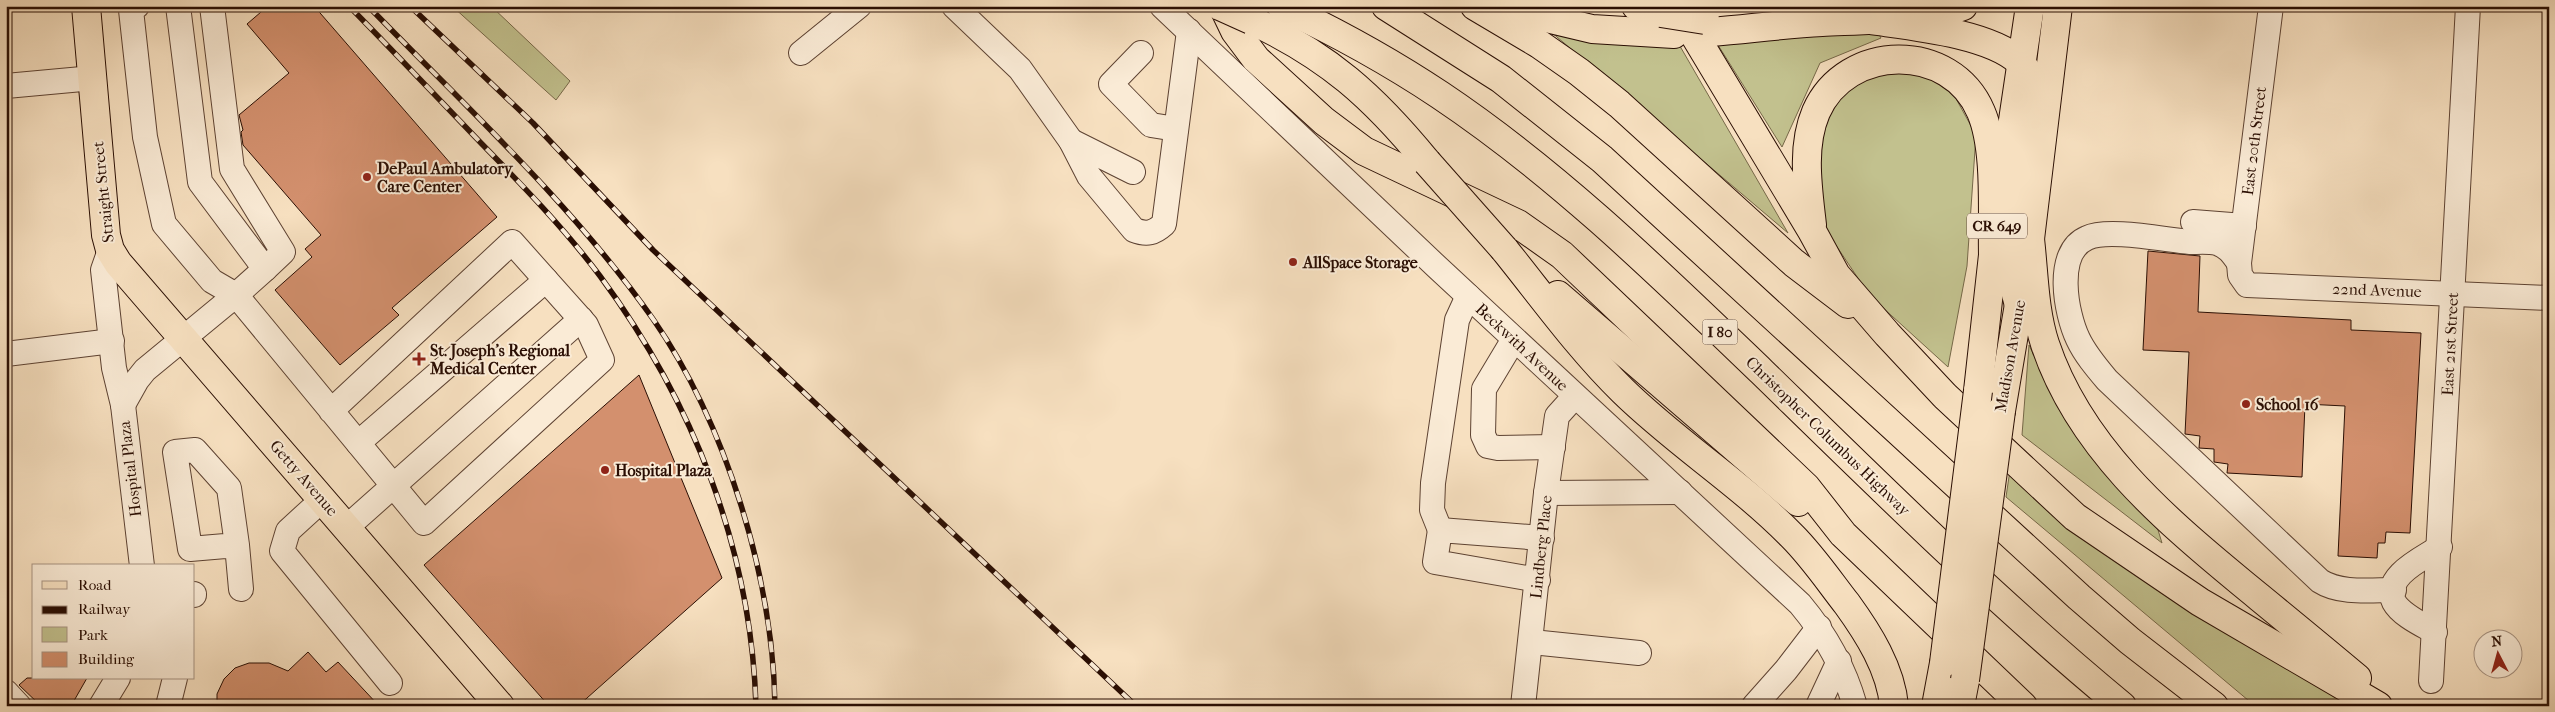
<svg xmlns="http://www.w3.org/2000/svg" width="2555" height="712" viewBox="0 0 2555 712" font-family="'IM FELL French Canon',serif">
<rect width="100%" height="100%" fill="#f7e0c0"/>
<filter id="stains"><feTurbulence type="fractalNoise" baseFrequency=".004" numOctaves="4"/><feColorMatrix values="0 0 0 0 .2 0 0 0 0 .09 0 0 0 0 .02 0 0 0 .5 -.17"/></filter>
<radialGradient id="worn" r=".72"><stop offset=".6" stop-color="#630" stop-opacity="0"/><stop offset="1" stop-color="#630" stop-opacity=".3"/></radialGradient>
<g fill="#c2c18e" stroke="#766848">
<path d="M 452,6 L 491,6 L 570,81 L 556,100 Z"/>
<path d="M 1544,26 L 1677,41 L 1788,233 Z"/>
<path d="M 1875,28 L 1881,38 L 1820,63 L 1782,147 L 1718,45 Z"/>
<path d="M 1886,66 L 1943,75 L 1976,135 L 1967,266 L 1948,367 L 1870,296 L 1823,226 L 1815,178 L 1830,101 Z"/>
<path d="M 2029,345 L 2059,409 L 2158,530 L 2162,543 L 2022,435 Z"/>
<path d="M 2010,470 L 2362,706 L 2255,706 L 2006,497 Z"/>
</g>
<g fill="#d3906e" stroke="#2a0e03">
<path d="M 268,6 L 314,6 L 497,217 L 392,308 L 399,315 L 340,365 L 275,290 L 312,257 L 305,249 L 321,235 L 243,145 L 241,132 L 243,130 L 239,115 L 289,73 L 247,24 Z"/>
<path d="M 2148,251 L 2200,256 L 2198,312 L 2351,320 L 2351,330 L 2421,333 L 2410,533 L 2386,532 L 2385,543 L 2378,543 L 2377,558 L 2338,556 L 2345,406 L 2305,404 L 2302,477 L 2227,473 L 2228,464 L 2214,462 L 2214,449 L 2199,448 L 2200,436 L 2185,434 L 2189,352 L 2143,350 Z"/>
<path d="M 639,375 L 722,578 L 578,706 L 549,706 L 424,565 Z"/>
<path d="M 308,652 L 326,672 L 338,662 L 379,706 L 217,706 L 217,694 L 224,679 L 235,668 L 249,663 L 269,663 L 288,671 Z"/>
<path d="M 27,678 L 87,678 L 71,706 L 41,706 L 19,685 Z"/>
</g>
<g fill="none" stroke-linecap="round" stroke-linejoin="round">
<defs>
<g id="minor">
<path d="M 137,6 L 131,10 L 145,137 L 164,224 L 212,281 L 236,295 L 265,269"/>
<path d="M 178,6 L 200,182 L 265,269 L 283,252 L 232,169 L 212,6"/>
<path d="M 954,6 L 1020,69 L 1071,141 L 1089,176 L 1134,230 C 1147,235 1154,233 1164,224 L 1189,31"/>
<path d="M 1162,6 L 1437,267 L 1800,604 C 1826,635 1844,667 1855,706"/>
<path d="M 2271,6 L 2239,263 L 2240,275 L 2247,285 L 2549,298"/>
<path d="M 801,53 L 859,6"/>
<path d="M 1141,53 L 1111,84 L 1151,125 L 1176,129"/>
<path d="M 6,86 L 93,78"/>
<path d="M 1071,141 L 1133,172"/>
<path d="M 2193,222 L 2244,226"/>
<path d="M 110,250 L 103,270 L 114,368 L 123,405 L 142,566"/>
<path d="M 2239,263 C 2232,253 2228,247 2217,243 C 2209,241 2198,242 2190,242 C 2165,240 2108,228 2087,238 C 2054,252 2066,314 2078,339 C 2085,354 2096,367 2107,380 L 2320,581 C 2340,594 2371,590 2394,590"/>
<path d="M 1514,339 L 1484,389 L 1483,435 L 1488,446 L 1498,448 L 1553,447"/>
<path d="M 6,354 L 112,341"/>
<path d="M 123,405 L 137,380 L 145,370 L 236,295 C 299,371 362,447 424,523 L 602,360 L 586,325 L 512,242 L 331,411"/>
<path d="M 358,443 L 546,280"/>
<path d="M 1546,493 L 1680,492"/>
<path d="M 323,499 L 288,531 L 282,551 L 390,683"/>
<path d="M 347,527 L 581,319"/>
<path d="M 1440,530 L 1432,510 L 1433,483 L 1457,320 L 1468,296"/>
<path d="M 237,545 L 190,549 L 175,452 L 195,450 L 229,488 L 237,545 L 241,589"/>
<path d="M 1538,580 L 1435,562 L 1440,530 L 1542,538"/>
<path d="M 194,595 L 194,594"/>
<path d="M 2435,632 C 2423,625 2401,615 2394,602 C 2382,576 2424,558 2440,547"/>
<path d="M 1532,642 L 1639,653"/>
<path d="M 2431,681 L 2468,6"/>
<path d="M 6,692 L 19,706"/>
<path d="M 101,706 L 118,678"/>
<path d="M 168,706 L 175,678"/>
<path d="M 1523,706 L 1546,493 L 1557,416 L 1575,396"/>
<path d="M 1754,706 L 1786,670 L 1819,627"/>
<path d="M 1818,706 L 1839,661"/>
</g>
<g id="major">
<path d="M 86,6 L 106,235 L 110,250 L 118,263 L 500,706"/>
<path d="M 1978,391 L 1993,255 L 2030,6"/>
<path d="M 2001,411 L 2030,239 L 2058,6"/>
<path d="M 1936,706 L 1944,663"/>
<path d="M 1960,706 L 1965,680"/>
</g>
<g id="highway">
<path d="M 1223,6 L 1235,31 L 1256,59 L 1324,121 L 1364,151 L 1518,224 L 1562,255 L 1806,487 L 1843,534 L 2023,706"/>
<path d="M 1281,6 C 1336,32 1389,61 1440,95 C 1558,174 1660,274 1762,372 C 1879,486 1996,602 2122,706"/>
<path d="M 1386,6 L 1501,79 L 1602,159 L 2079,597 L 2130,641 L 2214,706"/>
<path d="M 1475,6 L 1539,44 L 1579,72 L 1619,104 L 1794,263 L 1848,304"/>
<path d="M 1496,6 L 1592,29 L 1674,34"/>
<path d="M 1636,6 L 1661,13"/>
<path d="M 1677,6 L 1812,231 L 1836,275 L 1887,334 L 1945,396 L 2075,517 L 2200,602 L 2378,706"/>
<path d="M 1251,20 C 1328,56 1373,96 1427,162"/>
<path d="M 1870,20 C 1911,26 1988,33 2019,61 C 2028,69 2030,80 2031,92 L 2009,268 L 2019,305"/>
<path d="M 1711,32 C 1748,29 1785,24 1822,22 C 1861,20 1928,20 1963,6"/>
<path d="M 1812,225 C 1808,189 1801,147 1816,112 C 1846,43 1951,41 1981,112 C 1997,149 1992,214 1993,255"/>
<path d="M 2030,239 C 2034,273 2034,311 2045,344 C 2079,446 2162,517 2242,583 C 2281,615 2319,646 2357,678"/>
<path d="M 1504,249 C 1542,296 1579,348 1623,391 C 1676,443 1740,483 1792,536 C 1813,557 1829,581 1847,604 C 1868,633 1891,669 1894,706"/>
<path d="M 1558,295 L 1798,502"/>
</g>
</defs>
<use href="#minor" stroke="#5d4232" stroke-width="26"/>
<use href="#major" stroke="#2a0e03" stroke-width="30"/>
<use href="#highway" stroke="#2a0e03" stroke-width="30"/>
<use href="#minor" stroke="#faebd6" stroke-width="24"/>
<use href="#major" stroke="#f7e0c0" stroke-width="28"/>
<use href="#highway" stroke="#f7e0c0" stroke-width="28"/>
<defs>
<g id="rail">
<path d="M 349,6 C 393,51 436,96 480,142 C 522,185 564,228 600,276 C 693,402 751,548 756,706"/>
<path d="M 368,6 C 466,107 572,204 653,319 C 726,424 773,578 775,706"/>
<path d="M 410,6 L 533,123 L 653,250 L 1136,706"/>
</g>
</defs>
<use href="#rail" stroke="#2a0e03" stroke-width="5.5"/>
<use href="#rail" stroke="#faebd6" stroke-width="4" stroke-dasharray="11" stroke-linecap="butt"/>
<defs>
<g id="major-bridge">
<path d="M 1944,663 L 1978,391"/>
<path d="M 1965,680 L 2001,411"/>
</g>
<g id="highway-bridge">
<path d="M 1220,6 L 1251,20"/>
<path d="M 1661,13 L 1705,20"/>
<path d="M 1427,162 L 1504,249"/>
</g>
</defs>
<use href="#major-bridge" stroke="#2a0e03" stroke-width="30" stroke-linecap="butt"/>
<use href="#highway-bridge" stroke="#2a0e03" stroke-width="30" stroke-linecap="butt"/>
<use href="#major-bridge" stroke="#f7e0c0" stroke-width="28"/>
<use href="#highway-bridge" stroke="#f7e0c0" stroke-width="28"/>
</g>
<g fill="#8f2418" stroke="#faebd6" stroke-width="2">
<circle cx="367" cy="177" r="5"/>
<circle cx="1293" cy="262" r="5"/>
<path d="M416.5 351.5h5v5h5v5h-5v5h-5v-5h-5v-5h5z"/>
<circle cx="2246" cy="404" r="5"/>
<circle cx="605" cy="470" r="5"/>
</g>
<g text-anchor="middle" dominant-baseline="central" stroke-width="4" stroke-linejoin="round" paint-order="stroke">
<g fill="#faebd6" stroke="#685042" stroke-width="1">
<rect x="1967" y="213.5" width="60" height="25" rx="4"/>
<rect x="1702.5" y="319.5" width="35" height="25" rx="4"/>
</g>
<g font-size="15" font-weight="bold" fill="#2a0e03">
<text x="1997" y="226">CR 649</text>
<text x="1720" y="332">I 80</text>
</g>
<g font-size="16" fill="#2a0e03" stroke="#faebd6">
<text transform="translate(2254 141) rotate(-83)">East 20th Street</text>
<text transform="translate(103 192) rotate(-96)">Straight Street</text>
<text transform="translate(2377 290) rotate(2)">22nd Avenue</text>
<text transform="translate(2450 344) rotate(-87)">East 21st Street</text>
<text transform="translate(1522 347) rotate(43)">Beckwith Avenue</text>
<text transform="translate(2010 356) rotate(-80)">Madison Avenue</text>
<text transform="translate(1828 436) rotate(44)">Christopher Columbus Highway</text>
<text transform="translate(130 469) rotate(-97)">Hospital Plaza</text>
<text transform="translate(304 478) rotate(49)">Getty Avenue</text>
<text transform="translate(1541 547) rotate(-84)">Lindberg Place</text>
</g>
<g font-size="16" font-weight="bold" fill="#2a0e03" stroke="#faebd6" text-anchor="start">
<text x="377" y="168">DePaul Ambulatory<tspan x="377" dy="18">Care Center</tspan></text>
<text x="1303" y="262">AllSpace Storage</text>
<text x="430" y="350">St. Joseph’s Regional<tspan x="430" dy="18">Medical Center</tspan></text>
<text x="2256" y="404">School 16</text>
<text x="615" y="470">Hospital Plaza</text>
</g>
</g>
<rect width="2555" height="712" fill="none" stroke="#f7e0c0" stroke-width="25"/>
<rect x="8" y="8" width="2540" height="697" fill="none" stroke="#2a0e03" stroke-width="2.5"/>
<rect x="12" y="12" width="2530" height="687" fill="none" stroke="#2a0e03"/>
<rect x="32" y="564" width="162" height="115" fill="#faebd6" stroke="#a79382"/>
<rect x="42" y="581" width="25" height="8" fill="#f7e0c0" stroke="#a79382"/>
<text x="78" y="590" font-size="15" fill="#2a0e03">Road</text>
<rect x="42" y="606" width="25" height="8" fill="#2a0e03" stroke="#a79382"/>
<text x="78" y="614" font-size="15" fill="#2a0e03">Railway</text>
<rect x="42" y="627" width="25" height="15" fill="#c2c18e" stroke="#a79382"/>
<text x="78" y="640" font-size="15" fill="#2a0e03">Park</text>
<rect x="42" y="652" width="25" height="15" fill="#d3906e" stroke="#a79382"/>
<text x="78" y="664" font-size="15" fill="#2a0e03">Building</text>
<g transform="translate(2498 654) rotate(354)"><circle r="24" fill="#faebd6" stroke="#a79382"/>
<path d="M0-4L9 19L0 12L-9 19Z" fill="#8f2418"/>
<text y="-8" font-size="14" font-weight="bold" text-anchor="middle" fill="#2a0e03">N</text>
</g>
<rect width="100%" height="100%" filter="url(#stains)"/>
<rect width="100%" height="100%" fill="url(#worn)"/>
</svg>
